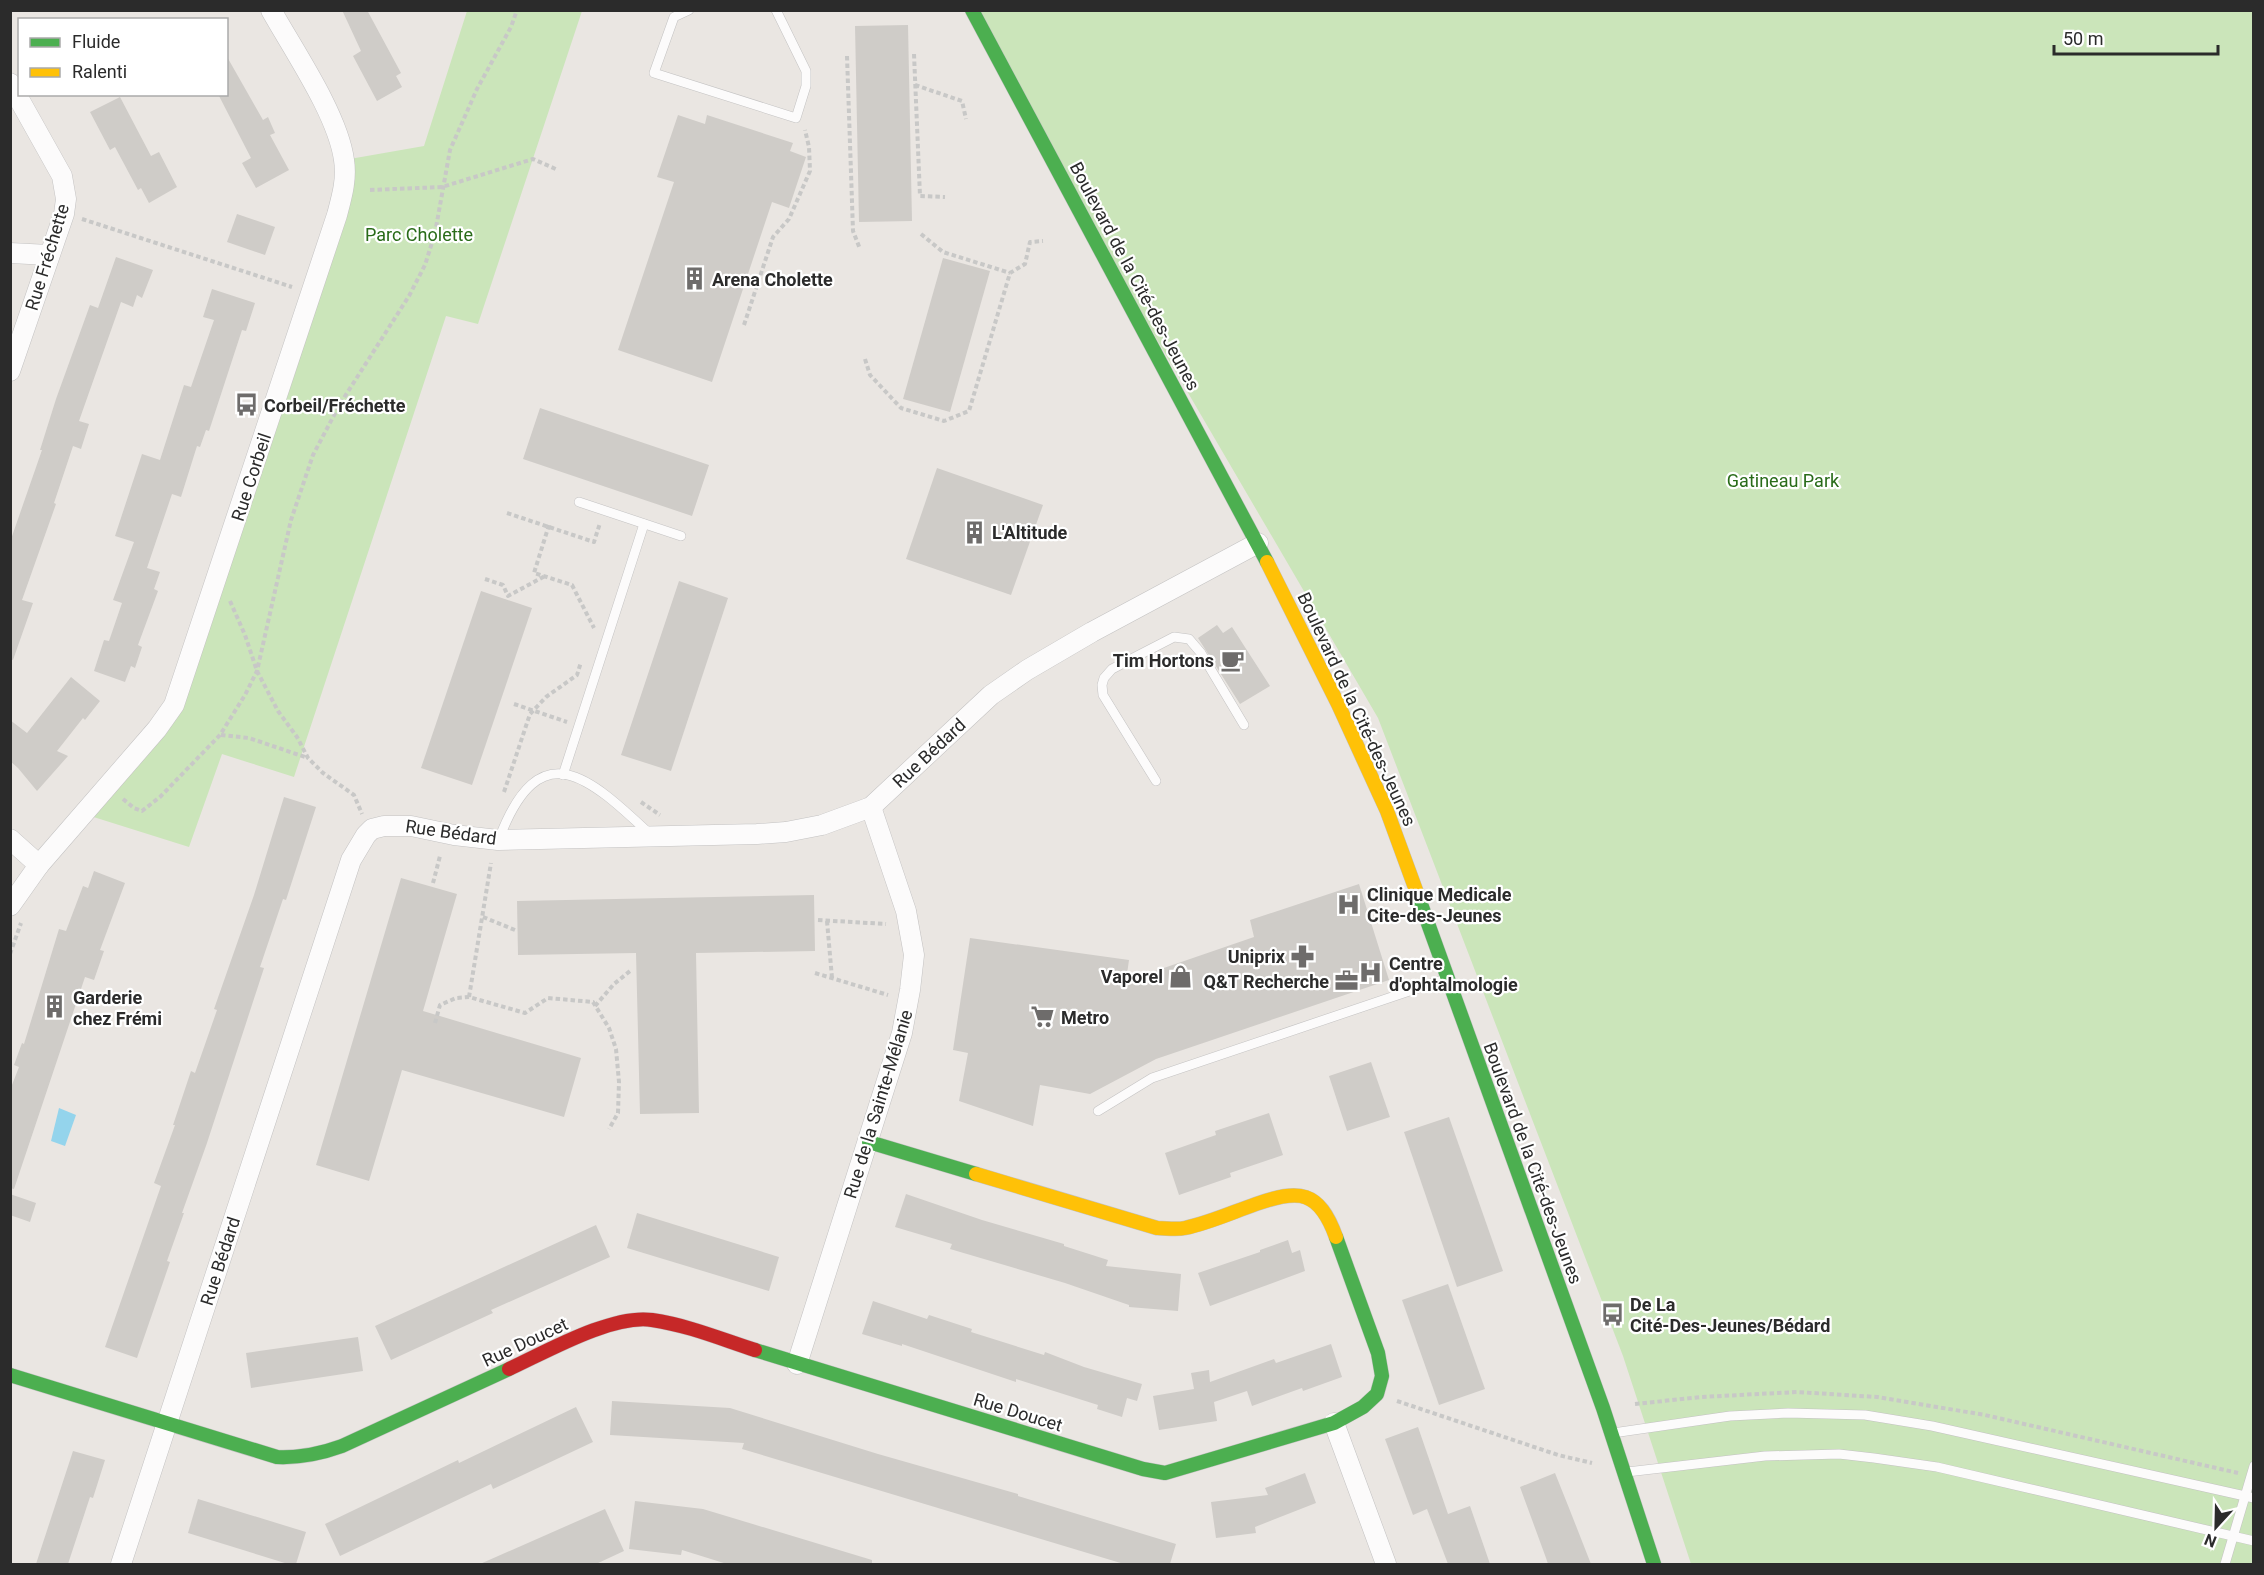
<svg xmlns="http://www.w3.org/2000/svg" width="2264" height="1575" viewBox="0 0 2264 1575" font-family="Roboto,sans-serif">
<rect width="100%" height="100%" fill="#eae6e2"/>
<g fill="#cbe5ba">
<path d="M 467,11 L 582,11 L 478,324 L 446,316 L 294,777 L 222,754 L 189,847 L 84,814 L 174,705 L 344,160 L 424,146 Z"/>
<path d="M 965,11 L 2253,11 L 2253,1564 L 1691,1564 L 1623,1356 L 1378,718 Z"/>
</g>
<path fill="#94d4ec" d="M 59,1108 L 76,1115 L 65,1146 L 51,1141 Z"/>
<g fill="#cfccc8">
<path d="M 342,10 L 367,10 L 401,73 L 396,76 L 402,87 L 377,101 L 353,56 L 361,51 Z"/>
<path d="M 908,25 L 912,221 L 859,222 L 855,26 Z"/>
<path d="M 226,55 L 263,120 L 268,117 L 275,133 L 270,135 L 289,170 L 256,188 L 242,163 L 251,158 L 218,94 L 226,94 Z"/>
<path d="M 120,97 L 151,156 L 159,152 L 177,187 L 149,203 L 141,188 L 138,190 L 115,147 L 110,150 L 90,112 Z"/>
<path d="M 678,115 L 705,124 L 707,115 L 793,143 L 790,151 L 806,157 L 789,208 L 772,202 L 712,382 L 618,350 L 674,182 L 657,177 Z"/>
<path d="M 237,214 L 275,227 L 265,255 L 227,242 Z"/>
<path d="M 116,257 L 153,270 L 142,298 L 137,295 L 133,307 L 121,302 L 79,421 L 89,424 L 81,449 L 73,446 L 54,503 L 56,504 L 22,600 L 33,603 L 13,660 L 10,659 L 10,542 L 42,450 L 40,450 L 56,399 L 90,305 L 98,308 Z"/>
<path d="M 943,258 L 990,271 L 950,412 L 903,399 Z"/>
<path d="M 212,289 L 255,303 L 246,331 L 242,330 L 209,431 L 206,430 L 200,447 L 197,446 L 181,497 L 172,494 L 147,568 L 160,572 L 154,589 L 158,591 L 138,645 L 142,647 L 135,668 L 131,666 L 125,682 L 94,671 L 104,640 L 109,641 L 122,603 L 113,600 L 134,542 L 115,536 L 142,454 L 160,460 L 184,385 L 191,387 L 214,320 L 203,317 Z"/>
<path d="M 540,408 L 709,465 L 692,516 L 523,459 Z"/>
<path d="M 937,468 L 1043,505 L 1011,595 L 906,559 Z"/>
<path d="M 679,581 L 728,598 L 671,771 L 621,755 Z"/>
<path d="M 481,591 L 532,608 L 472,785 L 421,768 Z"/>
<path d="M 1217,625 L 1223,633 L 1232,627 L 1270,686 L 1240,704 L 1198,638 Z"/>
<path d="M 71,677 L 100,701 L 85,720 L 83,718 L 57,751 L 68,756 L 37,791 L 18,768 L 10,761 L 10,720 L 27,733 Z"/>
<path d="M 284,797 L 316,807 L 286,900 L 283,899 L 260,967 L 264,968 L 207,1143 L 182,1213 L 184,1213 L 167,1261 L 170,1262 L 137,1358 L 105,1347 L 161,1186 L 154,1183 L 175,1125 L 173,1125 L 191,1071 L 195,1073 L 217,1010 L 214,1009 L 254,895 Z"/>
<path d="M 94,871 L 125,883 L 100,950 L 104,951 L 94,980 L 85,977 L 14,1189 L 10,1188 L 10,1090 L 19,1067 L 14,1065 L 22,1043 L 24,1044 L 59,929 L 66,931 L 83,886 L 88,888 Z"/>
<path d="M 401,878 L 457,894 L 423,1011 L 581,1058 L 564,1117 L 402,1070 L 369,1181 L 316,1165 Z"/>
<path d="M 1359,884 L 1389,980 L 1156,1059 L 1090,1094 L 1040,1085 L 1033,1126 L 959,1101 L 968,1053 L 953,1050 L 970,938 L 1129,960 L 1126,981 L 1254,937 L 1250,920 Z"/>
<path d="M 814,895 L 815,951 L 696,953 L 699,1113 L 640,1114 L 636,953 L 518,955 L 517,901 Z"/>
<path d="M 1371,1062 L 1390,1117 L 1347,1131 L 1329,1076 Z"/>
<path d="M 1269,1113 L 1283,1155 L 1230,1173 L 1231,1177 L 1179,1195 L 1165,1153 L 1216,1135 L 1215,1131 Z"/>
<path d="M 1449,1117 L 1503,1271 L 1457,1287 L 1404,1132 Z"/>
<path d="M 10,1194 L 36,1203 L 30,1222 L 10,1215 Z"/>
<path d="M 906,1194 L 982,1220 L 1064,1244 L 1064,1246 L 1108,1260 L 1106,1266 L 1181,1274 L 1178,1311 L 1129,1307 L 1129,1305 L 1065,1283 L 950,1249 L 952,1244 L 895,1227 Z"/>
<path d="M 637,1213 L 779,1257 L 769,1291 L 627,1248 Z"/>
<path d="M 596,1225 L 610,1257 L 491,1310 L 493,1313 L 391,1360 L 375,1326 Z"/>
<path d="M 1288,1240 L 1292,1253 L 1300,1250 L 1305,1271 L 1210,1306 L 1198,1273 L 1260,1252 L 1260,1250 Z"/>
<path d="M 1448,1284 L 1485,1389 L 1439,1405 L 1402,1300 Z"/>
<path d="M 873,1301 L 927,1319 L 929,1315 L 972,1329 L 971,1332 L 1044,1355 L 1045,1352 L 1084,1367 L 1142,1384 L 1137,1401 L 1127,1398 L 1122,1417 L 1097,1409 L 1098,1405 L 1016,1379 L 1016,1382 L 902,1344 L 902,1346 L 862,1334 Z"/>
<path d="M 358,1337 L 363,1371 L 251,1388 L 246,1353 Z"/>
<path d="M 1331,1344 L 1342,1377 L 1303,1391 L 1302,1388 L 1252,1406 L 1247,1391 L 1214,1402 L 1217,1421 L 1159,1430 L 1153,1396 L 1194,1389 L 1191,1373 L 1209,1370 L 1210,1382 L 1274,1359 L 1276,1363 Z"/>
<path d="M 612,1401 L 730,1408 L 878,1454 L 1018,1494 L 1018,1496 L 1176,1544 L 1170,1564 L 1124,1564 L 742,1449 L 744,1443 L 610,1435 Z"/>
<path d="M 576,1407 L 593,1442 L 493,1489 L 491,1484 L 340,1556 L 325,1524 L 458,1460 L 459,1463 Z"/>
<path d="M 1418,1427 L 1448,1514 L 1470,1506 L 1490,1564 L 1448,1564 L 1427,1509 L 1413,1515 L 1385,1439 Z"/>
<path d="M 73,1451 L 105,1460 L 93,1498 L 90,1497 L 68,1564 L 36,1564 Z"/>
<path d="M 1305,1473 L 1316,1503 L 1255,1527 L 1256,1533 L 1216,1538 L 1211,1502 L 1268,1495 L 1265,1488 Z"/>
<path d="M 1555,1473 L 1569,1508 L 1591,1564 L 1548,1564 L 1546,1558 L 1520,1487 Z"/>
<path d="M 198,1499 L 306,1532 L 296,1564 L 288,1564 L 188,1533 Z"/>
<path d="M 635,1501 L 703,1509 L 872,1560 L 872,1564 L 727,1564 L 682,1550 L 681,1555 L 629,1549 Z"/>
<path d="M 605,1509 L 624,1551 L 596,1564 L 480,1564 Z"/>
</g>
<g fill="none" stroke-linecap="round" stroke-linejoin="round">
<defs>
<g id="lane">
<path d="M 689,10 L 674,17 L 654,73 L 796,118 L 806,86 L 806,71 L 776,10"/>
<path d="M 579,502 L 681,536"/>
<path d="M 563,775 L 644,524"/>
<path d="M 1156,781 L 1103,695 L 1102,685 L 1104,678 L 1112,669 L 1174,637 L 1189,639 L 1201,653 L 1244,725"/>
<path d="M 499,839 C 540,731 589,777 651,835"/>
<path d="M 1098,1111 L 1152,1078 L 1445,979"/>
<path d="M 1613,1433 L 1730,1416 L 1788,1413 L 1865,1415 L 1932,1426 L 2254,1498"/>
<path d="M 1627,1472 L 1765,1456 L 1839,1454 L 1874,1458 L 1937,1467 L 2254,1541"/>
<path d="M 2225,1564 L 2254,1466"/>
</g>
<g id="street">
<path d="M 10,83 L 62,176 L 66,199 L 64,214 L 10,371"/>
<path d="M 10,253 L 49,255"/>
<path d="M 10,839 L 39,865"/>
<path d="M 10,906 L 39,865 L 157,729 L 174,705 L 337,215 C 342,196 347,179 344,160 C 338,115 294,51 271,10"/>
<path d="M 797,1364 L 902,1033 L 910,990 L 914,955 L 906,911 L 871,807"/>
<path d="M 1334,1423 L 1386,1564"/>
<path d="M 121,1564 L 351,860 L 366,835 L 372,829 L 384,826 L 411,826 L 454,835 L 498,840 L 757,834 L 786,832 L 822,825 L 871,807 L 991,695 L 1027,670 L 1092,632 L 1258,543"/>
</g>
<g id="fast">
<path d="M 972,10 L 1267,562"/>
<path d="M 1417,893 L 1603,1408 L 1654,1564"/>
<path d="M 869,1142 L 976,1174"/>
<path d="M 755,1350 L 1143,1469 L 1165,1473 L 1334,1423 L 1363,1407 L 1377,1394 L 1382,1376 L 1378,1353 L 1336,1237"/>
<path d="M 10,1375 L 277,1457 C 300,1458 320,1454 342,1446 L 509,1369"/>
</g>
<g id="slow">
<path d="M 1267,562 L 1338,704 L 1387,811 L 1417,893"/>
<path d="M 976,1174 L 1157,1228 C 1166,1228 1176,1230 1185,1228 C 1209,1223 1233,1212 1256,1204 C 1299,1189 1319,1190 1336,1237"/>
</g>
<path id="jam" d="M 509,1369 C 546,1352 612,1314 652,1320 C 687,1325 721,1339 755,1350"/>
</defs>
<use href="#lane" stroke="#c3c2c2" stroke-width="10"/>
<use href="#street" stroke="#c3c2c2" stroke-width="21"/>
<use href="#fast" stroke="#c3c2c2" stroke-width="15"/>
<use href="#slow" stroke="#c3c2c2" stroke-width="15"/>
<use href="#jam" stroke="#c3c2c2" stroke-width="15"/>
<g stroke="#c8c8c7" stroke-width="4" stroke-dasharray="4.5 3" stroke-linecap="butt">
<path d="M 914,54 L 920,196 L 945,197"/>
<path d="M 847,56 L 853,231 L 860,249"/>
<path d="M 915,85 L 962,101 L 966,119"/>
<path d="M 370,190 L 442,187 L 533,159 L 558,170"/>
<path d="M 82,219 L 292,287"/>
<path d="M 921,234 L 943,252 L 1010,273"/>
<path d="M 744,325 L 773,237 L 789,219 L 810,171 L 809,147 L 805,130"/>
<path d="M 865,359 L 870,375 L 901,408 L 944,421 L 969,411 L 1010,273 L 1025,264 L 1030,242 L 1043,241"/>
<path d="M 507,513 L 594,542 L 600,523"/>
<path d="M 549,525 L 534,573 L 572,585 L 594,628"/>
<path d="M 485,579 L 503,585 L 508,596 L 545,576"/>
<path d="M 230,601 L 245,635 L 257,671 L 278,711 L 297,737 L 308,758 L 323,773 L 354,795 L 362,814"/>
<path d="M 514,704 L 567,722"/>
<path d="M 221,735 L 249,738 L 308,758"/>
<path d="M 504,792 L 530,714 L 546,697 L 577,675 L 581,662"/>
<path d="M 123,799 L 134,808 L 142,811 L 160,797 L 220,735 L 245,695 L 257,671 L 291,520 L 313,455 L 340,404 L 409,296 L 425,265 L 435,233 L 450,150 L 477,89 L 511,27 L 517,10"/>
<path d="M 641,802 L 660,815"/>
<path d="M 433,883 L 440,856"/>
<path d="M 483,917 L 515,930"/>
<path d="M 818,920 L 886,924"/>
<path d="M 827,921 L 832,978"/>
<path d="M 10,954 L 21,923"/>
<path d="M 815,973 L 888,995"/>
<path d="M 469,997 L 491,863"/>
<path d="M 595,1006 L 614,984 L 630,971"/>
<path d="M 435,1023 L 440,1005 L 456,998 L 469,997 L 525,1013 L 548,998 L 593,1002 L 609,1028 L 616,1049 L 619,1082 L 618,1113 L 609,1129"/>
<path d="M 1397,1401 L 1558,1455 L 1592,1463"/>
<path d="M 1635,1404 L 1701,1397 L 1797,1392 L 1877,1397 L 1985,1415 L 2238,1473"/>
</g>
<use href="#lane" stroke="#fcfbfb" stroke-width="9"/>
<use href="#street" stroke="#fcfbfb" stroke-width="20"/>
<use href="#fast" stroke="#4caf50" stroke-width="14"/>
<use href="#slow" stroke="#ffc107" stroke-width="14"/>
<use href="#jam" stroke="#c62828" stroke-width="14"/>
</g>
<defs>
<symbol id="building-bare" viewBox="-9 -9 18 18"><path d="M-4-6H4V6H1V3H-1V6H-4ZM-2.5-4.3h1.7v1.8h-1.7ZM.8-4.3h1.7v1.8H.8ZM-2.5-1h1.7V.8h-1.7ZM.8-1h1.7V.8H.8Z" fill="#6e6c6b" stroke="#fff" stroke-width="2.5" paint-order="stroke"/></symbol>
<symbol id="bus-bare" viewBox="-9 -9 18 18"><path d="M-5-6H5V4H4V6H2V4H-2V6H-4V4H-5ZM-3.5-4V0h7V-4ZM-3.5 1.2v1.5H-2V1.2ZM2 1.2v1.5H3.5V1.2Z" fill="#6e6c6b" stroke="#fff" stroke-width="2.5" paint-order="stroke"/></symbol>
<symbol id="cafe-bare" viewBox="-9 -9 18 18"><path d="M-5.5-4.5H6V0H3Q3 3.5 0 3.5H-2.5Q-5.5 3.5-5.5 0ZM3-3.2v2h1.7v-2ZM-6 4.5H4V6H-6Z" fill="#6e6c6b" stroke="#fff" stroke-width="2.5" paint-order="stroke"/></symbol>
<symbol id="hospital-bare" viewBox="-9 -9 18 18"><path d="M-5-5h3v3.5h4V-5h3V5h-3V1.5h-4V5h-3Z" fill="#6e6c6b" stroke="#fff" stroke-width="2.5" paint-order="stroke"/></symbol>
<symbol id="pharmacy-bare" viewBox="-9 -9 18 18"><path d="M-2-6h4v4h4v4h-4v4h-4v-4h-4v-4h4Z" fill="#6e6c6b" stroke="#fff" stroke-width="2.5" paint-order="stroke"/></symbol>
<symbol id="shop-bare" viewBox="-9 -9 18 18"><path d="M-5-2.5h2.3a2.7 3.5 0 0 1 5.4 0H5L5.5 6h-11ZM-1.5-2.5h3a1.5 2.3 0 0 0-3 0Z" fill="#6e6c6b" stroke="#fff" stroke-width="2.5" paint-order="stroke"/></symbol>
<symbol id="office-bare" viewBox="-9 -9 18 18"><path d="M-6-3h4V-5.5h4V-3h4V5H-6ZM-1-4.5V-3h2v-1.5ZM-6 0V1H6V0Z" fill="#6e6c6b" stroke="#fff" stroke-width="2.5" paint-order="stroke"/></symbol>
<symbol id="supermarket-bare" viewBox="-9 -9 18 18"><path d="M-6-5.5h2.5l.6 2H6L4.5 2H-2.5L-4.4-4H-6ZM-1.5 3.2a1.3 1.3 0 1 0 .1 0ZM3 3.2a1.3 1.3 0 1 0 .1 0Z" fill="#6e6c6b" stroke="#fff" stroke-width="2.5" paint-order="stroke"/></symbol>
</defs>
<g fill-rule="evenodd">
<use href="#building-bare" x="678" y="262" width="33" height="33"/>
<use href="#bus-bare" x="230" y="388" width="33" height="33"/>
<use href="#building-bare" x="958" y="516" width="33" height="33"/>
<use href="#cafe-bare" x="1216" y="644" width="33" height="33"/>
<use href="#hospital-bare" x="1332" y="888" width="33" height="33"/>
<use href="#pharmacy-bare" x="1286" y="940" width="33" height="33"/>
<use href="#hospital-bare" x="1354" y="956" width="33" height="33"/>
<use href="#shop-bare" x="1164" y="960" width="33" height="33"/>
<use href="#office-bare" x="1330" y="964" width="33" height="33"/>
<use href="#building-bare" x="38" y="990" width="33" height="33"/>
<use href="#supermarket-bare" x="1026" y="1000" width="33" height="33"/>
<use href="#bus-bare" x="1596" y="1298" width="33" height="33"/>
</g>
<g text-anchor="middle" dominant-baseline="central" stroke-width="4.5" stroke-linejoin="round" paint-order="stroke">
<g font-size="18" fill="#296b19" stroke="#fff">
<text x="419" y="234">Parc Cholette</text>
<text x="1783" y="480">Gatineau Park</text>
</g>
<g font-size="18" fill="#2b2b2b" stroke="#fff">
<text transform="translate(47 257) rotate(-73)">Rue Fréchette</text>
<text transform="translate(1135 276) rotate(62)">Boulevard de la Cité-des-Jeunes</text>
<text transform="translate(251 477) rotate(-72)">Rue Corbeil</text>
<text transform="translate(1357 709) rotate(65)">Boulevard de la Cité-des-Jeunes</text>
<text transform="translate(929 753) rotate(-43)">Rue Bédard</text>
<text transform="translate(451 832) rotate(8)">Rue Bédard</text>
<text transform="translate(878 1104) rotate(-73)">Rue de la Sainte-Mélanie</text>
<text transform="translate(1533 1163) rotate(70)">Boulevard de la Cité-des-Jeunes</text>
<text transform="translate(220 1261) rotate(-72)">Rue Bédard</text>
<text transform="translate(525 1342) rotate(-25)">Rue Doucet</text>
<text transform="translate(1018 1412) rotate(17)">Rue Doucet</text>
</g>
<g font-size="18" font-weight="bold" fill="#2b2b2b" stroke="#fff" text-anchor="start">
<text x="712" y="279">Arena Cholette</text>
<text x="264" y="405">Corbeil/Fréchette</text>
<text x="992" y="532">L'Altitude</text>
<text x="1214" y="660" text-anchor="end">Tim Hortons</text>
<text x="1367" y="894">Clinique Medicale<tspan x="1367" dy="21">Cite-des-Jeunes</tspan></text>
<text x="1285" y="956" text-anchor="end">Uniprix</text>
<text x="1389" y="963">Centre<tspan x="1389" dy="21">d'ophtalmologie</tspan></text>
<text x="1163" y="976" text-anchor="end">Vaporel</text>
<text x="1329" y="981" text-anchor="end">Q&amp;T Recherche</text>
<text x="73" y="997">Garderie<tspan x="73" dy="21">chez Frémi</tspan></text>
<text x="1061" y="1017">Metro</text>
<text x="1630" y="1304">De La<tspan x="1630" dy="21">Cité-Des-Jeunes/Bédard</tspan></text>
</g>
</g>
<rect width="2264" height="1575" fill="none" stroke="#2b2b2b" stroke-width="24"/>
<rect x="18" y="18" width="210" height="78" fill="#ffffff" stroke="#aaaaaa" stroke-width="1.5"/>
<rect x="30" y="38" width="30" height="9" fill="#4caf50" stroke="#aaaaaa" stroke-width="1.5"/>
<text x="72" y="48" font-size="18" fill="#2b2b2b">Fluide</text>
<rect x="30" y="68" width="30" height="9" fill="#ffc107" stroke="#aaaaaa" stroke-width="1.5"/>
<text x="72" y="78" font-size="18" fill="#2b2b2b">Ralenti</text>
<g transform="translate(2216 1527) rotate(202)" stroke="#ffffff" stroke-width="4.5" paint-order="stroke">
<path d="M0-4.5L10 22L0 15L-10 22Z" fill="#2b2b2b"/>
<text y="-9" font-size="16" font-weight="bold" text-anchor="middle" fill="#2b2b2b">N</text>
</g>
<path d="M2054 45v9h164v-9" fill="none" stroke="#2b2b2b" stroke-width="3"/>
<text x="2063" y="45" font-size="18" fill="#2b2b2b" stroke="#ffffff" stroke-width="4.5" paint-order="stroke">50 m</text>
</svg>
